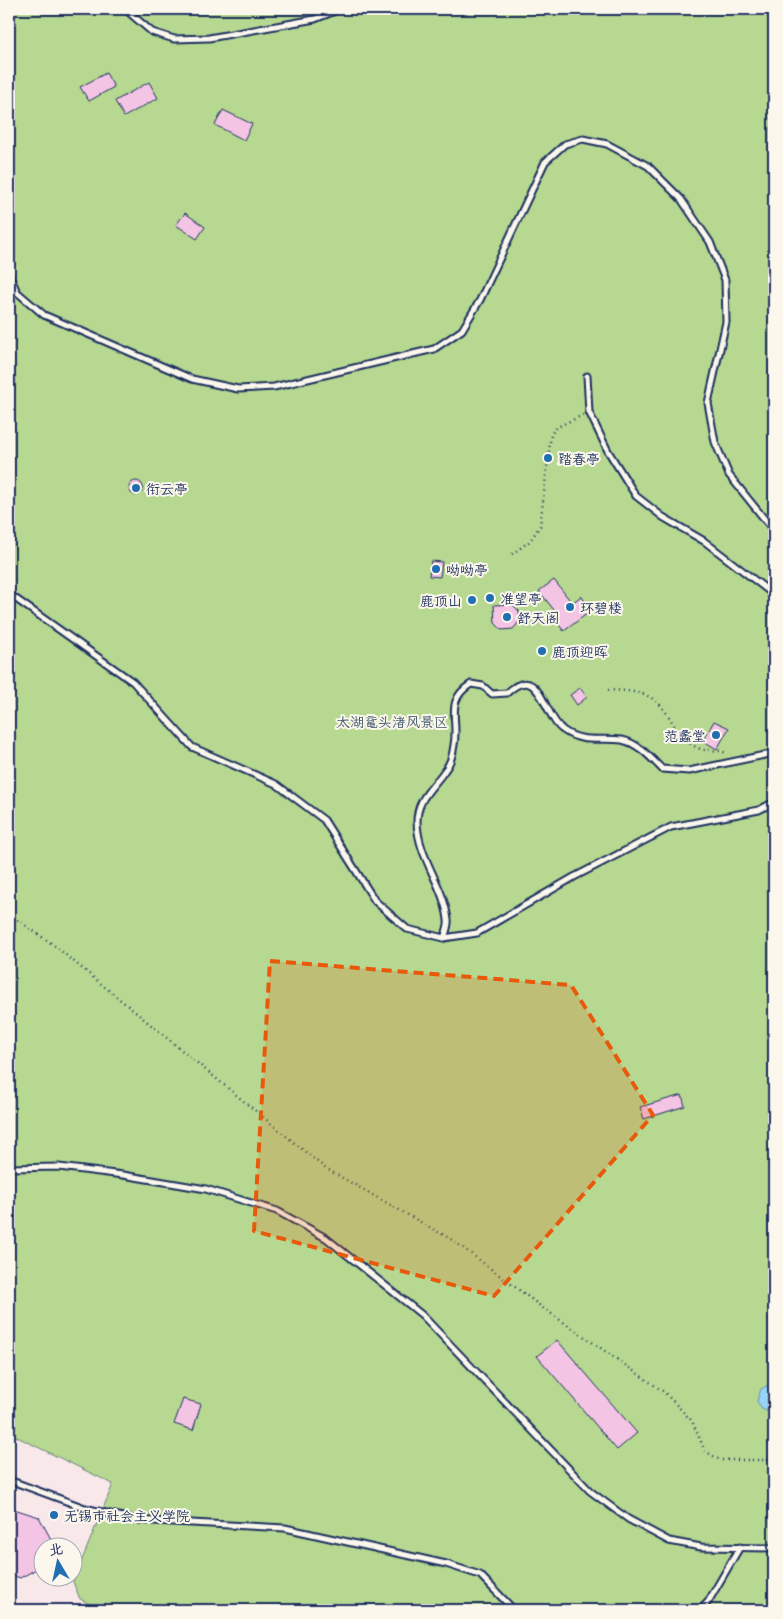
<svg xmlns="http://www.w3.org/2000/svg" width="783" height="1619" viewBox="0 0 783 1619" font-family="'Playpen Sans','LXGW WenKai TC',sans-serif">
<rect width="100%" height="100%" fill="#fbf7ec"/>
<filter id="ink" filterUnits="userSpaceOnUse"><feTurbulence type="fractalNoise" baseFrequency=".02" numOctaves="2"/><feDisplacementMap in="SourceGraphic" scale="10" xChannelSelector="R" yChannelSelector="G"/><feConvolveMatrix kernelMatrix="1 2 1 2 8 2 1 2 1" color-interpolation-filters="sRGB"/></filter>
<g filter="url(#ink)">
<path fill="#f9e8ea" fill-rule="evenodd" d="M 9,1433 L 113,1484 L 73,1582 L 80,1599 L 102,1610 L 9,1610 ZM 42,1546 L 72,1546 L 72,1576 L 42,1576 Z"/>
<path fill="#b6d891" stroke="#688478" d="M 9,9 L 774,9 L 774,1610 L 102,1610 L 80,1599 L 73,1582 L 113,1484 L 9,1433 Z"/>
<path fill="#97d4f8" stroke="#6592ba" d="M 774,1382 L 774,1414 L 762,1409 L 757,1401 L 761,1389 Z"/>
<g fill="#f4c4e5" stroke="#1b2f5e">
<path d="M 106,73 L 114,87 L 89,101 L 80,87 Z"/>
<path d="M 149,82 L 158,98 L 124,117 L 115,101 Z"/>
<path d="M 223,110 L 252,124 L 244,140 L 215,125 Z"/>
<path d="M 185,213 L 205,227 L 197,239 L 176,225 Z"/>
<circle cx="136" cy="488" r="7"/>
<path d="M 431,561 L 442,562 L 440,577 L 429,576 Z"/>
<path d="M 554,580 L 572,603 L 581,596 L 592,610 L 564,631 L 554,619 L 558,615 L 539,591 Z"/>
<path d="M 512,604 L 519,611 L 520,621 L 513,629 L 502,630 L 495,623 L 494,605 Z"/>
<path d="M 580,688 L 587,697 L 577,705 L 570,695 Z"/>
<path d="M 714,721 L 729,728 L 717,749 L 703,741 Z"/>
<path d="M 682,1095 L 685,1106 L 644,1119 L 640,1107 Z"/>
<path d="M 557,1340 L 637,1433 L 617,1450 L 537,1356 Z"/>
<path d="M 183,1399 L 201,1404 L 193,1430 L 174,1424 Z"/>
<path d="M 14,1509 L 39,1517 L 52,1541 L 50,1546 L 42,1546 L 42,1566 L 20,1578 L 9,1574 L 9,1512 Z"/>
</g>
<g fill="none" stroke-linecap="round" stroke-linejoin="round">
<defs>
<g id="lane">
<path d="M 125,9 L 152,32 L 174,39 L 209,38 L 315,19 L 340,9"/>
<path d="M 763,9 L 774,16"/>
<path d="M 9,274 L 17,292 L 44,315 L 192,379 L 238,389 L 274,387 L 434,349 L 462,330 L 480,300 L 545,162 L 565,144 L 583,139 L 607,144 L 648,166 L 681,199 L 710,242 L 725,280 L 726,322 L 708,403 L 715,442 L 729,475 L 774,531"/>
<path d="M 587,376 L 589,412 L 608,451 L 636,496 L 663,517 L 704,541 L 774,595"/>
<path d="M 9,594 L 133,682 L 192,747 L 276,784 L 324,820 L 375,901 L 407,929 L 444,938 L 477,933 L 574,877 L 671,827 L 759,810 L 774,802"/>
<path d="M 444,938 C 446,932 449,925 448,920 C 444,885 418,858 417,822 C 417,798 433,788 445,770 C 450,764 453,753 454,745 C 459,720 444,701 471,684 L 483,686 L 492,694 L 507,693 C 540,661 543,716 563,730 C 582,744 600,737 622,740 C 638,743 651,758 662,769 L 689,771 L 774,753"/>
<path d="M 9,1168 L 59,1167 L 123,1175 L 206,1189 L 277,1211 L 326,1238 L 422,1315 L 590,1491 L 628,1519 L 669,1541 L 701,1547 L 774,1548"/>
<path d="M 9,1480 L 85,1508 L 135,1520 L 285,1528 L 446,1564 L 480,1575 L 514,1610"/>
<path d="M 700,1610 L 708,1602 L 740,1547"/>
</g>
</defs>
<use href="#lane" stroke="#1b2f5e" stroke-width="9"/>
<g stroke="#1b2f5e" stroke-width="2.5" stroke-dasharray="1 4" stroke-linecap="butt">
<path d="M 512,554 L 530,541 L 540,526 L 551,434 L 557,427 L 583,415"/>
<path d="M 608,690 C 625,691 646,690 659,704 C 675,720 675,738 700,749 C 709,752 719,748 727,754"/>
<path d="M 9,914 L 55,946 L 325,1168 L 454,1241 L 543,1308 L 664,1392 L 692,1421 L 705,1451 L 720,1460 L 774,1460"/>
</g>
<use href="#lane" stroke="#fbf7ec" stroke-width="5"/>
</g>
</g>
<path fill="#e8590c" fill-opacity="0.2" stroke="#e8590c" stroke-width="4" stroke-dasharray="10 6" stroke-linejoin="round" d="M 270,961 L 571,985 L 653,1115 L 494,1296 L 254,1231 Z"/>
<g fill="#1f6fb2" stroke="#fbf7ec" stroke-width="2">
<circle cx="548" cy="458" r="5"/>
<circle cx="136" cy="488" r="5"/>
<circle cx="436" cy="569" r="5"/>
<circle cx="490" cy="598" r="5"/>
<circle cx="472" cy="600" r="5"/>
<circle cx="570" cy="607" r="5"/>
<circle cx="507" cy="617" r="5"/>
<circle cx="542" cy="651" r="5"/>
<circle cx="716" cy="735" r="5"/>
<circle cx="54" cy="1515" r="5"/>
</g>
<g text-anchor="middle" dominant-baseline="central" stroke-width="4" stroke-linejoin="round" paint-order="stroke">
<g font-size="14" fill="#1b2f5e" stroke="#fbf7ec" text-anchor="start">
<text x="558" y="458">踏春亭</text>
<text x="146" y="488">衔云亭</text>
<text x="446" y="569">呦呦亭</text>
<text x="500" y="598">准望亭</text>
<text x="462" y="600" text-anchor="end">鹿顶山</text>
<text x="580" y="607">环碧楼</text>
<text x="517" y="617">舒天阁</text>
<text x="552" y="651">鹿顶迎晖</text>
<text x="706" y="735" text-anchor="end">范蠡堂</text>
<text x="64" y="1515">无锡市社会主义学院</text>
</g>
<g font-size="14" fill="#42596b" stroke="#fbf7ec">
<text x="392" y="721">太湖鼋头渚风景区</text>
</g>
</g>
<rect width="783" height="1619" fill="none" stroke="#fbf7ec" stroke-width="30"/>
<rect x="15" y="15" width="753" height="1589" fill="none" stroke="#1b2f5e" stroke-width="2" filter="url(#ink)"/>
<g transform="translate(58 1562) rotate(351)"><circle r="24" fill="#fbf7ec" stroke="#a1a7b3"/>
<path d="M0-4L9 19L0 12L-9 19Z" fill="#1f6fb2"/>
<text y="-8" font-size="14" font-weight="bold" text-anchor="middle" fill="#1b2f5e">北</text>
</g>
</svg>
